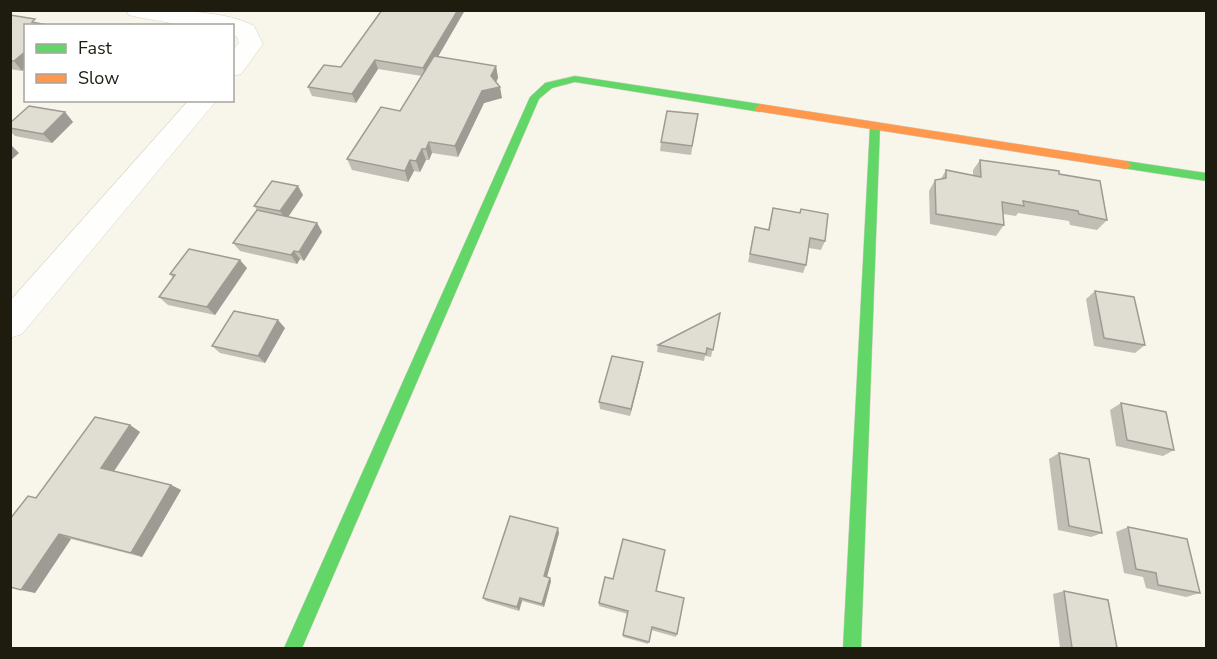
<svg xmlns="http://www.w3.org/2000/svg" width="1217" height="659" viewBox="0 0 1217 659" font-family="'Nunito Sans',sans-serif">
<rect width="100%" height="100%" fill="#f8f6ea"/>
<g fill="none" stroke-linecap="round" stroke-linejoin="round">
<defs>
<g id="street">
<path d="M 126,10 C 160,10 224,9 254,26 L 263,44 L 241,74 L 232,76 L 232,51 L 239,43 L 237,37 L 232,34 L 232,26 L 187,26 L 137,17 L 129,15 Z"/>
<path d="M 189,100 L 217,100 L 22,334 L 10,338 L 10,301 Z"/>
</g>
<g id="fast">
<path d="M 575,76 L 760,104 L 765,108 L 760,112 L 575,82 L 552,88 L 539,99 L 302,648 L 284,648 L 530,97 L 545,83 Z"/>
<path d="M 875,122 L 880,126 L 861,648 L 843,648 L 870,126 Z"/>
<path d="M 1126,161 L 1206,173 L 1206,181 L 1122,168 L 1120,165 Z"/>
</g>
<path id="slow" d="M 760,104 L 1126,161 L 1132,165 L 1126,169 L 756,111 L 755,108 Z"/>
</defs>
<use href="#street" stroke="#d4d2c6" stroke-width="1"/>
<use href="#fast" stroke="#d4d2c6" stroke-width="1"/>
<use href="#slow" stroke="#d4d2c6" stroke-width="1"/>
<use href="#street" fill="#fefefc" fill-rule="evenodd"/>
<use href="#fast" fill="#63d668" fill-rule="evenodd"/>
<use href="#slow" fill="#ff974d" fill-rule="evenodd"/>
</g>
<g fill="#c1bfb5">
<path d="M 382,10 L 465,10 L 438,57 L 496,66 L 498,78 L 496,82 L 502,98 L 484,103 L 458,157 L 432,153 L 429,160 L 426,160 L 420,172 L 414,171 L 408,182 L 352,170 L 347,159 L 400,111 L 422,76 L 378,69 L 356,103 L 312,96 L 308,87 L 341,67 Z"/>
<path d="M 10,15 L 26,26 L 26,67 L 22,71 L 10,69 Z"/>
<path d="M 65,112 L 73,122 L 52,143 L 15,136 L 10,131 L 10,123 Z"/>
<path d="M 698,114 L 691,155 L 660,151 L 661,142 Z"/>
<path d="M 980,160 L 1059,174 L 1107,220 L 1097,230 L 1070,225 L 1069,221 L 1018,213 L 1016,216 L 1003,214 L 1004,225 L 996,236 L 930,224 L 929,191 L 935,180 L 941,179 L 946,170 L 973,175 L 973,170 Z"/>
<path d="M 303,195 L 288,217 L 317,223 L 322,232 L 304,261 L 300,259 L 297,264 L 240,251 L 233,243 L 257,210 L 254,206 Z"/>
<path d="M 773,208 L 799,213 L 801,209 L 825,241 L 821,250 L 809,248 L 806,265 L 803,273 L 748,262 L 755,227 L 768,230 Z"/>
<path d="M 247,268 L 215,315 L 168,305 L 159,297 L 173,278 L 170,274 Z"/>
<path d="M 1095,291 L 1145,345 L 1135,353 L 1094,346 L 1086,299 Z"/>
<path d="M 720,313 L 711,357 L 705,356 L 704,361 L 657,352 L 658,345 Z"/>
<path d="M 285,328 L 265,363 L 220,353 L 212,346 Z"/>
<path d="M 642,369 L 630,416 L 600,409 L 599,402 Z"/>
<path d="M 1121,403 L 1174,450 L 1163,456 L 1116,446 L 1110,410 Z"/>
<path d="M 130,425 L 140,432 L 114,471 L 171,485 L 181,490 L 142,557 L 71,539 L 35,593 L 36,498 Z"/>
<path d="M 1059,453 L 1102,533 L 1091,537 L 1058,530 L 1049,459 Z"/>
<path d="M 1128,527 L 1200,593 L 1186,597 L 1146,588 L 1143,577 L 1124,573 L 1116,532 Z"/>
<path d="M 559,533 L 547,577 L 551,581 L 544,607 L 522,601 L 519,611 L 486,601 L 483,598 Z"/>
<path d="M 656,591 L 677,634 L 676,637 L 651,630 L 648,644 L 623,637 L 628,614 L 599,606 L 599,603 Z"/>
<path d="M 1064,591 L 1117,648 L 1060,648 L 1053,594 Z"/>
</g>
<g fill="#9d9b93">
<path d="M 458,10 L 465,10 L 426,77 L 423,68 Z"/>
<path d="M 26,51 L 26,67 L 22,71 L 14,61 Z"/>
<path d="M 375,60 L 378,69 L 356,103 L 352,94 Z"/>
<path d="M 496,66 L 498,78 L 493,88 L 491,76 Z"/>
<path d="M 500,87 L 502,98 L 484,103 L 458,157 L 455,146 L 482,91 Z"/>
<path d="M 65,112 L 73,122 L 52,143 L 43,134 Z"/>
<path d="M 429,142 L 432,153 L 429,160 L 426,149 Z"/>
<path d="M 12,146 L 19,153 L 10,161 L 10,147 Z"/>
<path d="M 422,149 L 426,160 L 420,172 L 416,161 Z"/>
<path d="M 410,160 L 414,171 L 408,182 L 405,171 Z"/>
<path d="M 298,186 L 303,195 L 286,220 L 280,211 Z"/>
<path d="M 317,223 L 322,232 L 304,261 L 299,252 Z"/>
<path d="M 294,251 L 300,259 L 297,264 L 291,255 Z"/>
<path d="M 240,260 L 247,268 L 215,315 L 207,307 Z"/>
<path d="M 278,320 L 285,328 L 265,363 L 258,356 Z"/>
<path d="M 643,362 L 642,369 L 630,416 L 631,409 Z"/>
<path d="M 130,425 L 140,432 L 112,474 L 101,468 Z"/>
<path d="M 171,485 L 181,490 L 142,557 L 131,553 Z"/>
<path d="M 558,528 L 559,533 L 546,580 L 544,576 Z"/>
<path d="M 59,534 L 71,539 L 35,593 L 21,590 Z"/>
<path d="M 550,578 L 551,581 L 544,607 L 542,604 Z"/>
<path d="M 520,598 L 522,601 L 519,611 L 517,607 Z"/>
</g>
<g fill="#e0ded2" stroke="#9d9b93" stroke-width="1.5">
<path d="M 382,10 L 458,10 L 423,68 L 375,60 L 352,94 L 308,87 L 324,65 L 341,67 Z"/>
<path d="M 10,15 L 35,19 L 32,22 L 52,26 L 26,26 L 26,51 L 14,61 L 10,61 Z"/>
<path d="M 434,56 L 496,66 L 491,76 L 500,87 L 482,91 L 455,146 L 429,142 L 426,149 L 422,149 L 416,161 L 410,160 L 405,171 L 347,159 L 381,107 L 400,111 Z"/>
<path d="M 29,106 L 65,112 L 43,134 L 10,128 L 10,123 Z"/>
<path d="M 667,111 L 698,114 L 692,146 L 661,142 Z"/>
<path d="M 980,160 L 1059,171 L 1059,174 L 1100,181 L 1107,220 L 1079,214 L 1078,211 L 1023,201 L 1024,206 L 1002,202 L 1004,225 L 936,214 L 935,180 L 946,178 L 946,170 L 981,177 Z"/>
<path d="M 272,181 L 298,186 L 280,211 L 254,206 Z"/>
<path d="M 773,208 L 800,213 L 801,209 L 828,214 L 825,241 L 810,238 L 806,265 L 750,254 L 755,227 L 769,230 Z"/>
<path d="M 257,210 L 317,223 L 299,252 L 294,251 L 291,255 L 233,243 Z"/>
<path d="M 189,249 L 240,260 L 207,307 L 159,297 L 175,275 L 170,274 Z"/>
<path d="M 1095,291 L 1134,297 L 1145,345 L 1104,338 Z"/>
<path d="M 234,311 L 278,320 L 258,356 L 212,346 Z"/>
<path d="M 720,313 L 713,350 L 707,348 L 706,354 L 658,345 Z"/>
<path d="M 612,356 L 643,362 L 631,409 L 599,402 Z"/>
<path d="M 1121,403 L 1166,412 L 1174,450 L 1127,440 Z"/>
<path d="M 95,417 L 130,425 L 101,468 L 171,485 L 131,553 L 59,534 L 21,590 L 10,587 L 10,519 L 28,496 L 36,498 Z"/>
<path d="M 1059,453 L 1089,459 L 1102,533 L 1069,526 Z"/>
<path d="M 510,516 L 558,528 L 544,576 L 550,578 L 542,604 L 520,598 L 517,607 L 483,598 Z"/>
<path d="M 1128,527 L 1187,539 L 1200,593 L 1158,585 L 1156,573 L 1136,569 Z"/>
<path d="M 623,539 L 665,550 L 656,591 L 684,598 L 677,634 L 652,627 L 649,642 L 623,635 L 628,611 L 599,603 L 605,577 L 613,579 Z"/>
<path d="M 1064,591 L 1108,600 L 1117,648 L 1072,648 Z"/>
</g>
<rect width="1217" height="659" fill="none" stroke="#1e1b0f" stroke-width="24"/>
<rect x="24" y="24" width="210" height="78" fill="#ffffff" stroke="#a5a49f" stroke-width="1.5"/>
<rect x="36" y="44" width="30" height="9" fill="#63d668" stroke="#a5a49f" stroke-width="1.5"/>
<text x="78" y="54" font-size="18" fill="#1e1b0f">Fast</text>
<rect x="36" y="74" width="30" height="9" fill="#ff974d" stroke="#a5a49f" stroke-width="1.5"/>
<text x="78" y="84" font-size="18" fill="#1e1b0f">Slow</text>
</svg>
